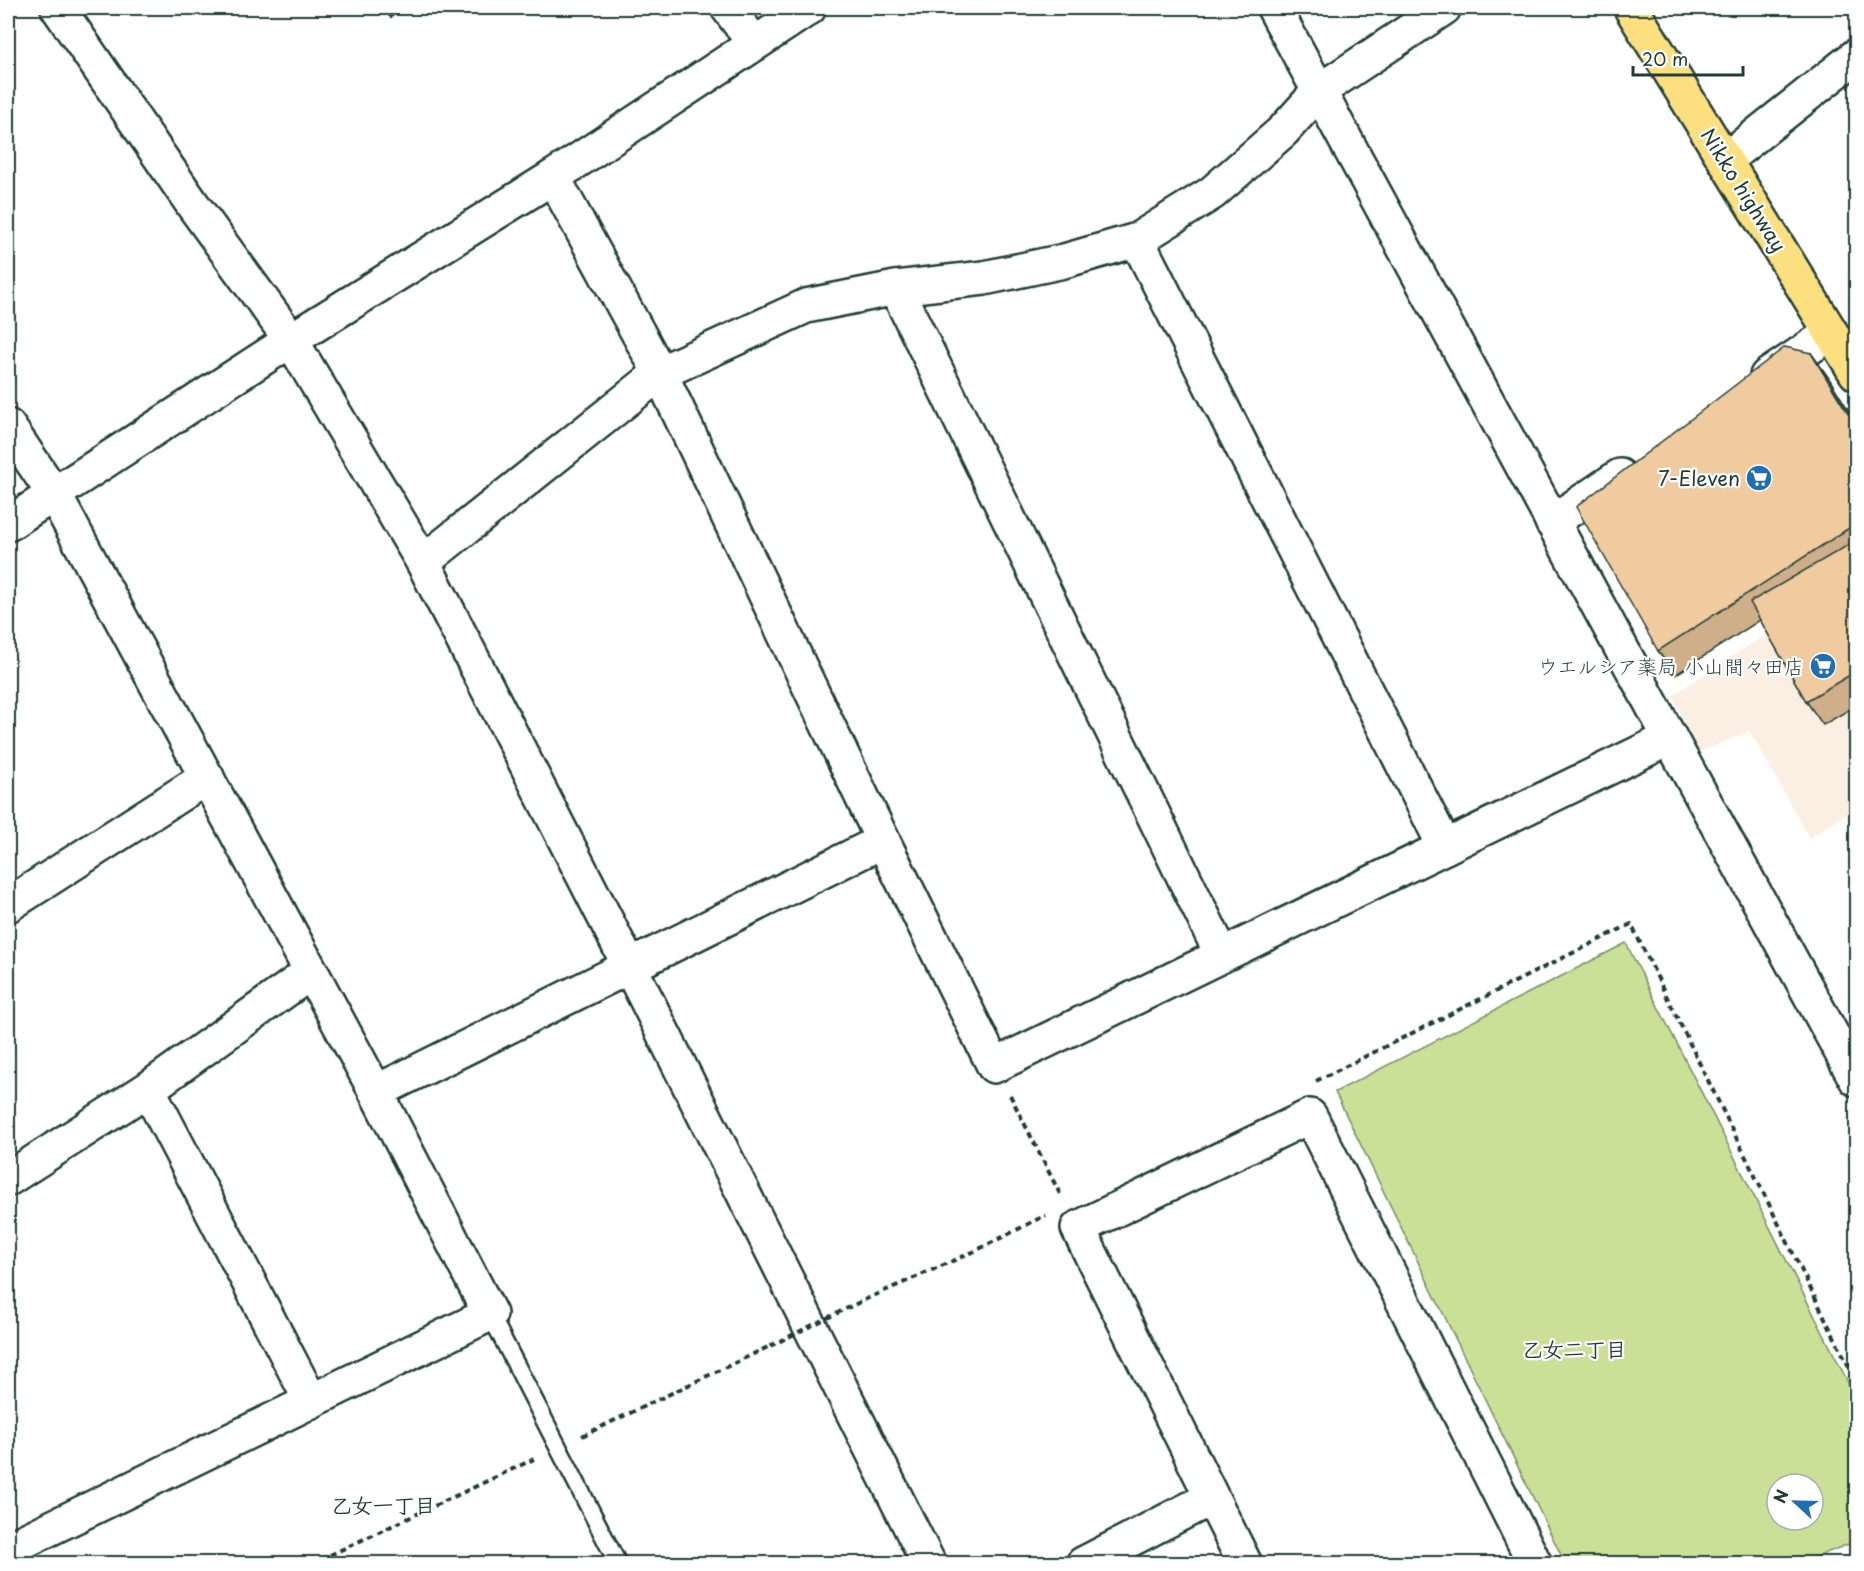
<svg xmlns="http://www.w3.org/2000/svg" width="1864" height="1571" viewBox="0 0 1864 1571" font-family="'Playpen Sans','Klee One',sans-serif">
<rect width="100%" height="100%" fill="#fff"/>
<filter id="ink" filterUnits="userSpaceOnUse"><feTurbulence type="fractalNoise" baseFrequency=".0167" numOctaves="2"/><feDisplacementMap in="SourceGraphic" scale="12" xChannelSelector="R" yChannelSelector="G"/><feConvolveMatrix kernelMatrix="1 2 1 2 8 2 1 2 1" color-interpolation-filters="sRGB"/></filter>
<g filter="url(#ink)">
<path fill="#faefe2" d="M 1856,576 L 1856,807 L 1809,838 L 1750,731 L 1697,753 L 1673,695 Z"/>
<path fill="#c9e096" stroke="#748e65" stroke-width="1.5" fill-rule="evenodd" d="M 1626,943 L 1856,1398 L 1856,1541 L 1801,1563 L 1565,1563 L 1335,1092 ZM 1777,1484 L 1813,1484 L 1813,1520 L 1777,1520 Z"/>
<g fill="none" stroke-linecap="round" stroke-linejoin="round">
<defs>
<path id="lane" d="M 490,1314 L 618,1564"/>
<g id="street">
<path d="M 728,8 L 754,43"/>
<path d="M 1274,8 L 1670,738"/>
<path d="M 1725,160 L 1856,56"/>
<path d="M 553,177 L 660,373 L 883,841 L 994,1066 L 1670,738 L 1856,1079"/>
<path d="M 1137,240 L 1445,847"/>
<path d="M 896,288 L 1222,955"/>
<path d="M 1767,376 L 1831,333"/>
<path d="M 8,426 L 54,494 L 376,1092 L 490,1314 L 8,1549"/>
<path d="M 1552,522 L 1620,476"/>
<path d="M 423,562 L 660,373 L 806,306 L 896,288 L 984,278 L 1064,261 L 1137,240 L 1212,193 L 1283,131 L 1319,91 L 1444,8"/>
<path d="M 8,905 L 207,777"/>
<path d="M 148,1089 L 311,1401"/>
<path d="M 376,1092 L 883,841"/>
<path d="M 8,1179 L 148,1089 L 311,972"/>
<path d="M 1083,1564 L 1211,1498"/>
<path d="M 1245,1564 L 1078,1228 L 1310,1116 L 1535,1564"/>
</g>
<g id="secondary">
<path d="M 58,8 L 193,205 L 291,340 L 423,562 L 630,967 L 929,1564"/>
<path d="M 8,524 L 291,340 L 553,177 L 809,8"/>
</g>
<path id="highway" d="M 1631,8 L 1856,373"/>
</defs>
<use href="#lane" stroke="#1f3d34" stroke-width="21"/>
<use href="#street" stroke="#1f3d34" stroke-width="38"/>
<use href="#secondary" stroke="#1f3d34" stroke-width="38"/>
<use href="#highway" stroke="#1f3d34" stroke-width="38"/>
<g stroke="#1f3d34" stroke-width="4" stroke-dasharray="6 4.5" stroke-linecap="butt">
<path d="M 381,8 L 391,16 L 397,8"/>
<path d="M 1316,1081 L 1631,924 L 1856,1381"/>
<path d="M 1010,1095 L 1062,1198"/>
<path d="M 864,1300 L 973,1252 L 1046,1215"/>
<path d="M 582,1436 L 770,1346"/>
<path d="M 311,1564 L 534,1459"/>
</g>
<use href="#lane" stroke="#fff" stroke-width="16"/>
<use href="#street" stroke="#fff" stroke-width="33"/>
<use href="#secondary" stroke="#fff" stroke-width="33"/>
<use href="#highway" stroke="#fce080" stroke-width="33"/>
<path stroke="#1f3d34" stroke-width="4" stroke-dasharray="6 4.5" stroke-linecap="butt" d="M 770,1346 L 864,1300"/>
</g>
<path fill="#ceaf89" stroke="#1f3d34" stroke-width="1.5" d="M 1811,353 L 1828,377 L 1857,424 L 1857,705 L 1823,725 L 1806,701 L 1760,620 L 1675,675 L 1658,651 Z"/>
<path fill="#a78e6f" stroke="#1f3d34" stroke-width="1.5" d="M 1811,353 L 1828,377 L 1857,424 L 1857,428 Z"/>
<g fill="#efcb9f" stroke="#1f3d34" stroke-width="1.5">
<path d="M 1785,347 L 1811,353 L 1857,428 L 1857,523 L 1658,651 L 1576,507 Z"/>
<path d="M 1857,540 L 1857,671 L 1806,701 L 1750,602 Z"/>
</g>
</g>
<defs>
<symbol id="supermarket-disc" viewBox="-11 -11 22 22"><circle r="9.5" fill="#1f6fb2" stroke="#fff"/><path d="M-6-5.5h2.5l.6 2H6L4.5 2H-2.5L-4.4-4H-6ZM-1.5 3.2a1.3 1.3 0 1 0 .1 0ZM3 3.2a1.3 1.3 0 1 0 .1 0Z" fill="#fff"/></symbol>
</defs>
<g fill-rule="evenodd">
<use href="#supermarket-disc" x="1744" y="463" width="30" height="30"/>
<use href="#supermarket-disc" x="1808" y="651" width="30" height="30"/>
</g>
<g text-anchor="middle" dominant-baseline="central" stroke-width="4.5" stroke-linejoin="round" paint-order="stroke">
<g font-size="20" fill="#1f3d34" stroke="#fff">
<text transform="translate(1744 190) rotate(58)">Nikko highway</text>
</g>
<g font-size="20" fill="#1f3d34" stroke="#fff" text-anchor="end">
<text x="1740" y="478">7-Eleven</text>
<text x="1804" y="666">ウエルシア薬局 小山間々田店</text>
</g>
<g font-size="21" font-weight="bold" fill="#1f3d34" stroke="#fff">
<text x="1574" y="1348">乙女二丁目</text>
<text x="383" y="1504">乙女一丁目</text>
</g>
</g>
<rect width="1864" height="1571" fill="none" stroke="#fff" stroke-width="30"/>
<rect x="15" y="15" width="1834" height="1541" fill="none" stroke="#1f3d34" stroke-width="2" filter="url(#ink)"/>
<g transform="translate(1795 1502) rotate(292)"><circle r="28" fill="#ffffff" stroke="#a5b1ae" stroke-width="1.5"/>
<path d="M0-4.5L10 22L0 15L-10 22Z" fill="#1f6fb2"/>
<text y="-9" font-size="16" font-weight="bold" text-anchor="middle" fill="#1f3d34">N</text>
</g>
<path d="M1633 66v9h110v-9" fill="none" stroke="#1f3d34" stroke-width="3"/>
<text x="1642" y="66" font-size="18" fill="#1f3d34" stroke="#ffffff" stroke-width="4.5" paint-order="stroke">20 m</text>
</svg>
